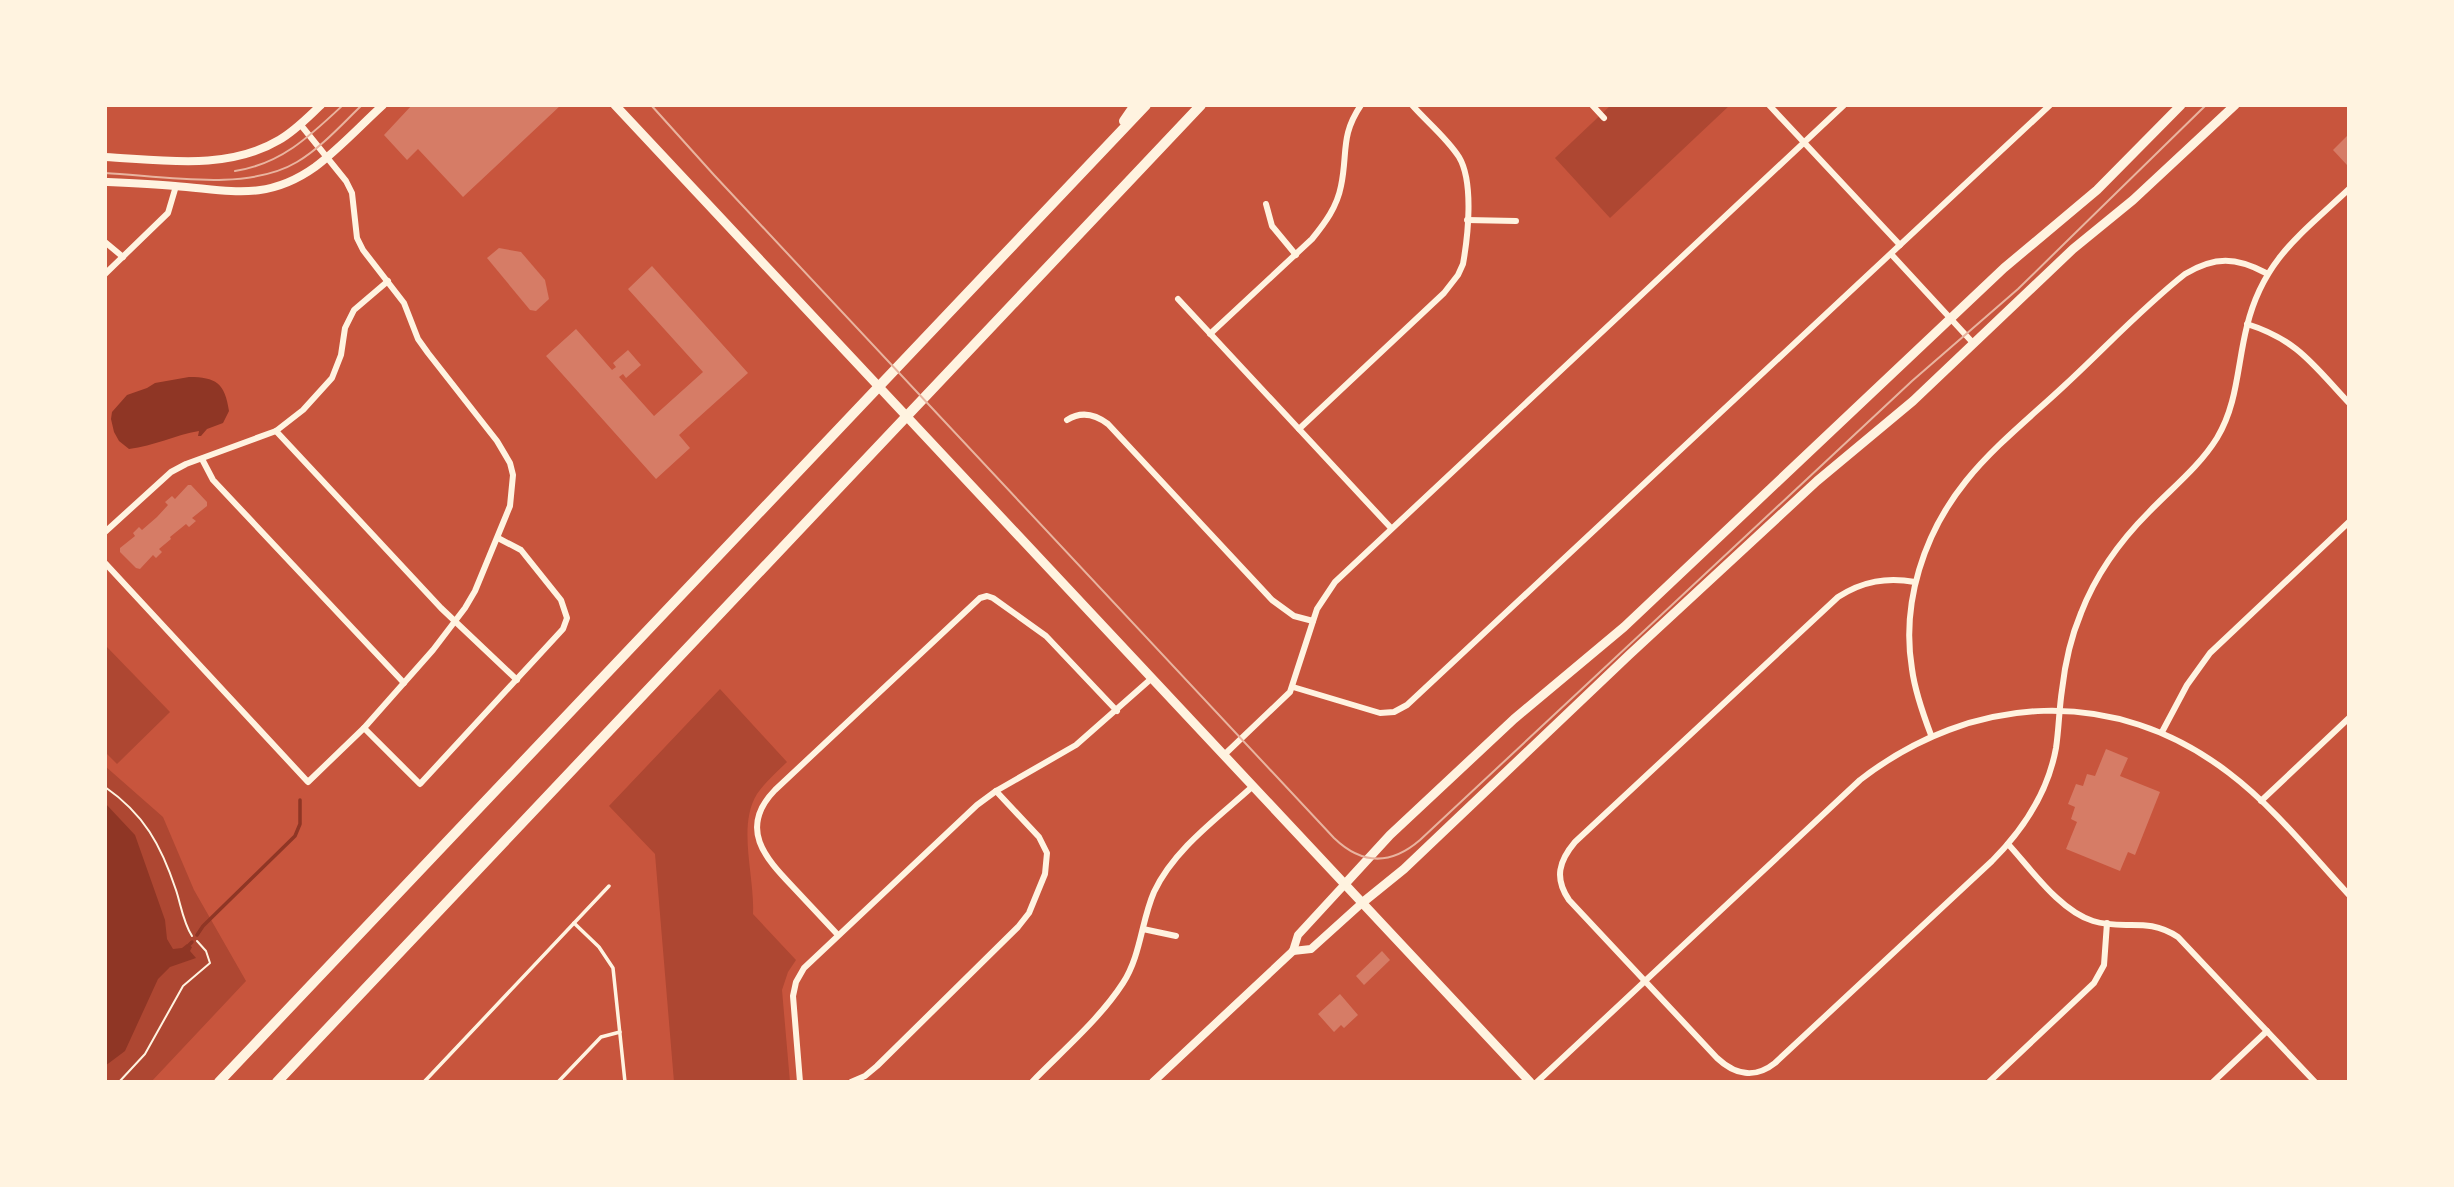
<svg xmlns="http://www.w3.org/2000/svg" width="2454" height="1187" viewBox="0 0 2454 1187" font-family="'Varela Round',sans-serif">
<rect width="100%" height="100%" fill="#c8553d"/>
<g fill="#ae4732">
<path d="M 1611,105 L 1730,105 L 1610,218 L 1555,158 Z"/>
<path d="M 105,645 L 170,712 L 117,764 L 105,752 Z"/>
<path d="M 720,689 L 787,762 C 777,772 765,782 757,794 C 737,826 755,877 753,914 L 796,960 L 788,972 L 782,990 L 790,1082 L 674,1082 L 655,854 L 609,806 Z"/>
<path d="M 105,766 L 163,817 L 194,890 L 246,981 L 151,1082 L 105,1082 Z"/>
</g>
<g fill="#8f3625">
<path d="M 189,377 C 216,377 225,383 229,411 L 223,423 L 207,429 L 201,436 L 198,436 L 199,431 C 175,435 154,446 129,449 L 119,441 L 114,432 L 111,419 L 112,412 L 127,395 L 147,388 L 155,383 Z"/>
<path d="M 105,803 L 135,835 L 165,920 L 167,939 L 173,949 L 182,948 L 187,944 L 192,947 L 190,951 L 196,958 L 170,967 L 158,979 L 125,1051 L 105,1066 Z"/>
</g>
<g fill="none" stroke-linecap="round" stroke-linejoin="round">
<g stroke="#8f3625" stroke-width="3.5">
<path d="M 197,935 L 203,926 L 295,836 L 300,824 L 300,800"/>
<path d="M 189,945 L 192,942"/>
</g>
</g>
<g fill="#d67c66">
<path d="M 412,105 L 561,105 L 463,197 L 418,149 L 407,160 L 384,135 Z"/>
<path d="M 2347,136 L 2349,163 L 2347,165 L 2333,150 Z"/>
<path d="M 499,248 L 521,252 L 545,280 L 549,299 L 536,311 L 530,310 L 487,258 Z"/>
<path d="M 652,266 L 748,373 L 679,435 L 690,448 L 656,479 L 546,356 L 576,329 L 612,370 L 616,367 L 613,363 L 628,350 L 641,365 L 626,378 L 623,374 L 619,377 L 654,416 L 703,372 L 628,289 Z"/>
<path d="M 188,485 L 191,485 L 207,502 L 207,506 L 192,518 L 196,521 L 189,527 L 186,524 L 170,537 L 171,539 L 159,549 L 162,552 L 156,558 L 153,555 L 140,569 L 136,568 L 120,552 L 120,548 L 135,536 L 133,533 L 139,527 L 142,530 L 157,517 L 168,505 L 165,502 L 172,496 L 175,499 Z"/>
<path d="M 2106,749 L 2128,758 L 2120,776 L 2160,792 L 2135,855 L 2128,852 L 2120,871 L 2066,849 L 2077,822 L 2071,819 L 2075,807 L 2068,804 L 2076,784 L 2083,786 L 2087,774 L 2095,776 Z"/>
<path d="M 1382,951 L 1390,960 L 1364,985 L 1356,976 Z"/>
<path d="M 1340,994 L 1358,1015 L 1344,1028 L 1341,1025 L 1334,1032 L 1318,1014 Z"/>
</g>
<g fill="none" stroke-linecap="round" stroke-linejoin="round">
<g stroke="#fff3e0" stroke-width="2">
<path d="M 105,787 C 144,814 161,845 176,890 C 181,905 183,922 192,936"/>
<path d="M 119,1082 L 145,1054 L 183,986 L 210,963 L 206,951 L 197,941"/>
</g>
<g stroke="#fff3e0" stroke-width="3.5">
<path d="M 574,923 L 599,947 L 613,968 L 625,1082"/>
<path d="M 424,1082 L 609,886"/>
<path d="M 558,1082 L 601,1037 L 620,1032"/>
</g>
<g stroke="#fff3e0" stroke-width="6">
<path d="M 1592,105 L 1604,118"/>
<path d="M 1769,105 L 1900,245"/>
<path d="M 1266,204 L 1272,226 L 1296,255"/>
<path d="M 1467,220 L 1516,221"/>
<path d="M 105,242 L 123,257"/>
<path d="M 1891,254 L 1974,344"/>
<path d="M 105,274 L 168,213 L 176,186"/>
<path d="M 1178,299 L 1391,528"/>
<path d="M 2247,324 C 2298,340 2314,366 2349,403"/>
<path d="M 1210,334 L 1312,239 C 1325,223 1337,207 1341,186 C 1348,153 1340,136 1361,105"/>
<path d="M 1067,420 C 1081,411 1095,414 1108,424 L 1272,600 L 1294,616 L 1313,621"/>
<path d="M 1299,429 L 1444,293 L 1458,275 L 1463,264 C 1468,236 1474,182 1459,157 C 1447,138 1427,122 1412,105"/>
<path d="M 276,431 L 441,608 L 517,680"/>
<path d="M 202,459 L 213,480 L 404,683"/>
<path d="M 105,532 L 171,472 L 186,464 L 276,431 L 303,410 L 332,378 L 341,355 L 345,328 L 354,310 L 388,281"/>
<path d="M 105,563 L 308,782 L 364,728 L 433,650 L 465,608 L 475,591 L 510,506 L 513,475 L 510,463 L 497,441 L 428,353 L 418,339 L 404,303 L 363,250 L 357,238 L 352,193 L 346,181 L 300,124"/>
<path d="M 1915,582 C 1887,577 1863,581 1838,597 L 1575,842 C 1559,861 1554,878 1569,900 L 1717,1058 C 1735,1075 1755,1079 1775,1063 L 1992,861 C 2023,830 2048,792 2056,748 C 2059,728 2059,709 2062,690 C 2065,663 2071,637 2081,613 C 2096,574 2120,541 2149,512 C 2172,488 2199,467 2217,438 C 2238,403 2237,365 2247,326 C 2263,260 2301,234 2349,189"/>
<path d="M 1293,687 L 1380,713 L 1394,712 L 1407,705 L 2050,105"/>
<path d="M 364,728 L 420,784 L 563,629 L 567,618 L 561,600 L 521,550 L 498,538"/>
<path d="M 2162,732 L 2187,685 L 2210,653 L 2349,522"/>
<path d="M 1931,735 C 1923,714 1915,692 1912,669 C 1901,603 1924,533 1966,481 C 1994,446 2032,416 2065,385 C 2105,348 2143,307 2185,274 C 2215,256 2236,257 2266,273"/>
<path d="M 1224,755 L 1290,692 L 1317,609 L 1335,582 L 1844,105"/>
<path d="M 2261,801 L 2349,718"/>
<path d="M 2008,844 C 2031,869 2060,911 2093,921 C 2125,931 2146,916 2178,937 L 2315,1082"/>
<path d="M 1143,929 L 1176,936"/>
<path d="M 838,935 C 823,919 808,903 793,887 C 765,858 738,828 775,790 L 980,598 L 987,596 L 993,598 L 1046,636 L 1117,711"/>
<path d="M 800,1082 L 793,996 L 796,982 L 804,968 L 977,805 L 996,791 L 1076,745 L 1152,678"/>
<path d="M 851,1082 L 865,1076 L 877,1066 L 1018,927 L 1029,913 L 1045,874 L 1047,853 L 1039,837 L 996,791"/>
<path d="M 1032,1082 C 1062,1051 1099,1020 1123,983 C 1141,955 1141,922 1154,892 C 1174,849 1219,817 1253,786"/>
<path d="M 1537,1082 L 1860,780 C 1972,693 2115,685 2229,773 C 2274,807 2311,854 2349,895"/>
<path d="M 1989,1082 L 2094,983 L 2104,965 L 2107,923"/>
<path d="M 2213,1082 L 2267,1031"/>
</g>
<g stroke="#fff3e0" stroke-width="8">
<path d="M 105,157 C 163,160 227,171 279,140 C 295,131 308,117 321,105"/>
<path d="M 105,182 C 128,183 152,184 175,186 C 230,190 266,202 315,167 C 339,149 360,126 383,105"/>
<path d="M 1293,951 L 1311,949 L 1362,903"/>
<path d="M 1153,1082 L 1293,951 L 1298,935 L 1345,884"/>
</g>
<g stroke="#fff3e0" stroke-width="9">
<path d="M 615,105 L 1530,1082"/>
<path d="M 1345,884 L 1390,835 L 1514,719 L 1624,627 L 2004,268 L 2097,190 L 2181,105"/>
<path d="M 1362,903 L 1404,869 L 1629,655 L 1817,481 L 1913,401 L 2073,249 L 2133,200 L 2235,105"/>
</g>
<g stroke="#fff3e0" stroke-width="10">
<path d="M 1124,121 L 1135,105"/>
<path d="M 219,1082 L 1146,105"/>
<path d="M 277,1082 L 1201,105"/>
</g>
<g stroke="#e9b49f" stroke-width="2">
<path d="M 651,105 L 714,175 L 1334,838 C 1362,865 1391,865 1420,840 L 1912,381 L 2018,289 L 2206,105"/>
<path d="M 235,171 C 281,164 310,136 343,105"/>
<path d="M 105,173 C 162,176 247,192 297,162 C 322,147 342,124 362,105"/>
</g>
</g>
<rect width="2454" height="1187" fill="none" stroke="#fff3e0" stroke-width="214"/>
</svg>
